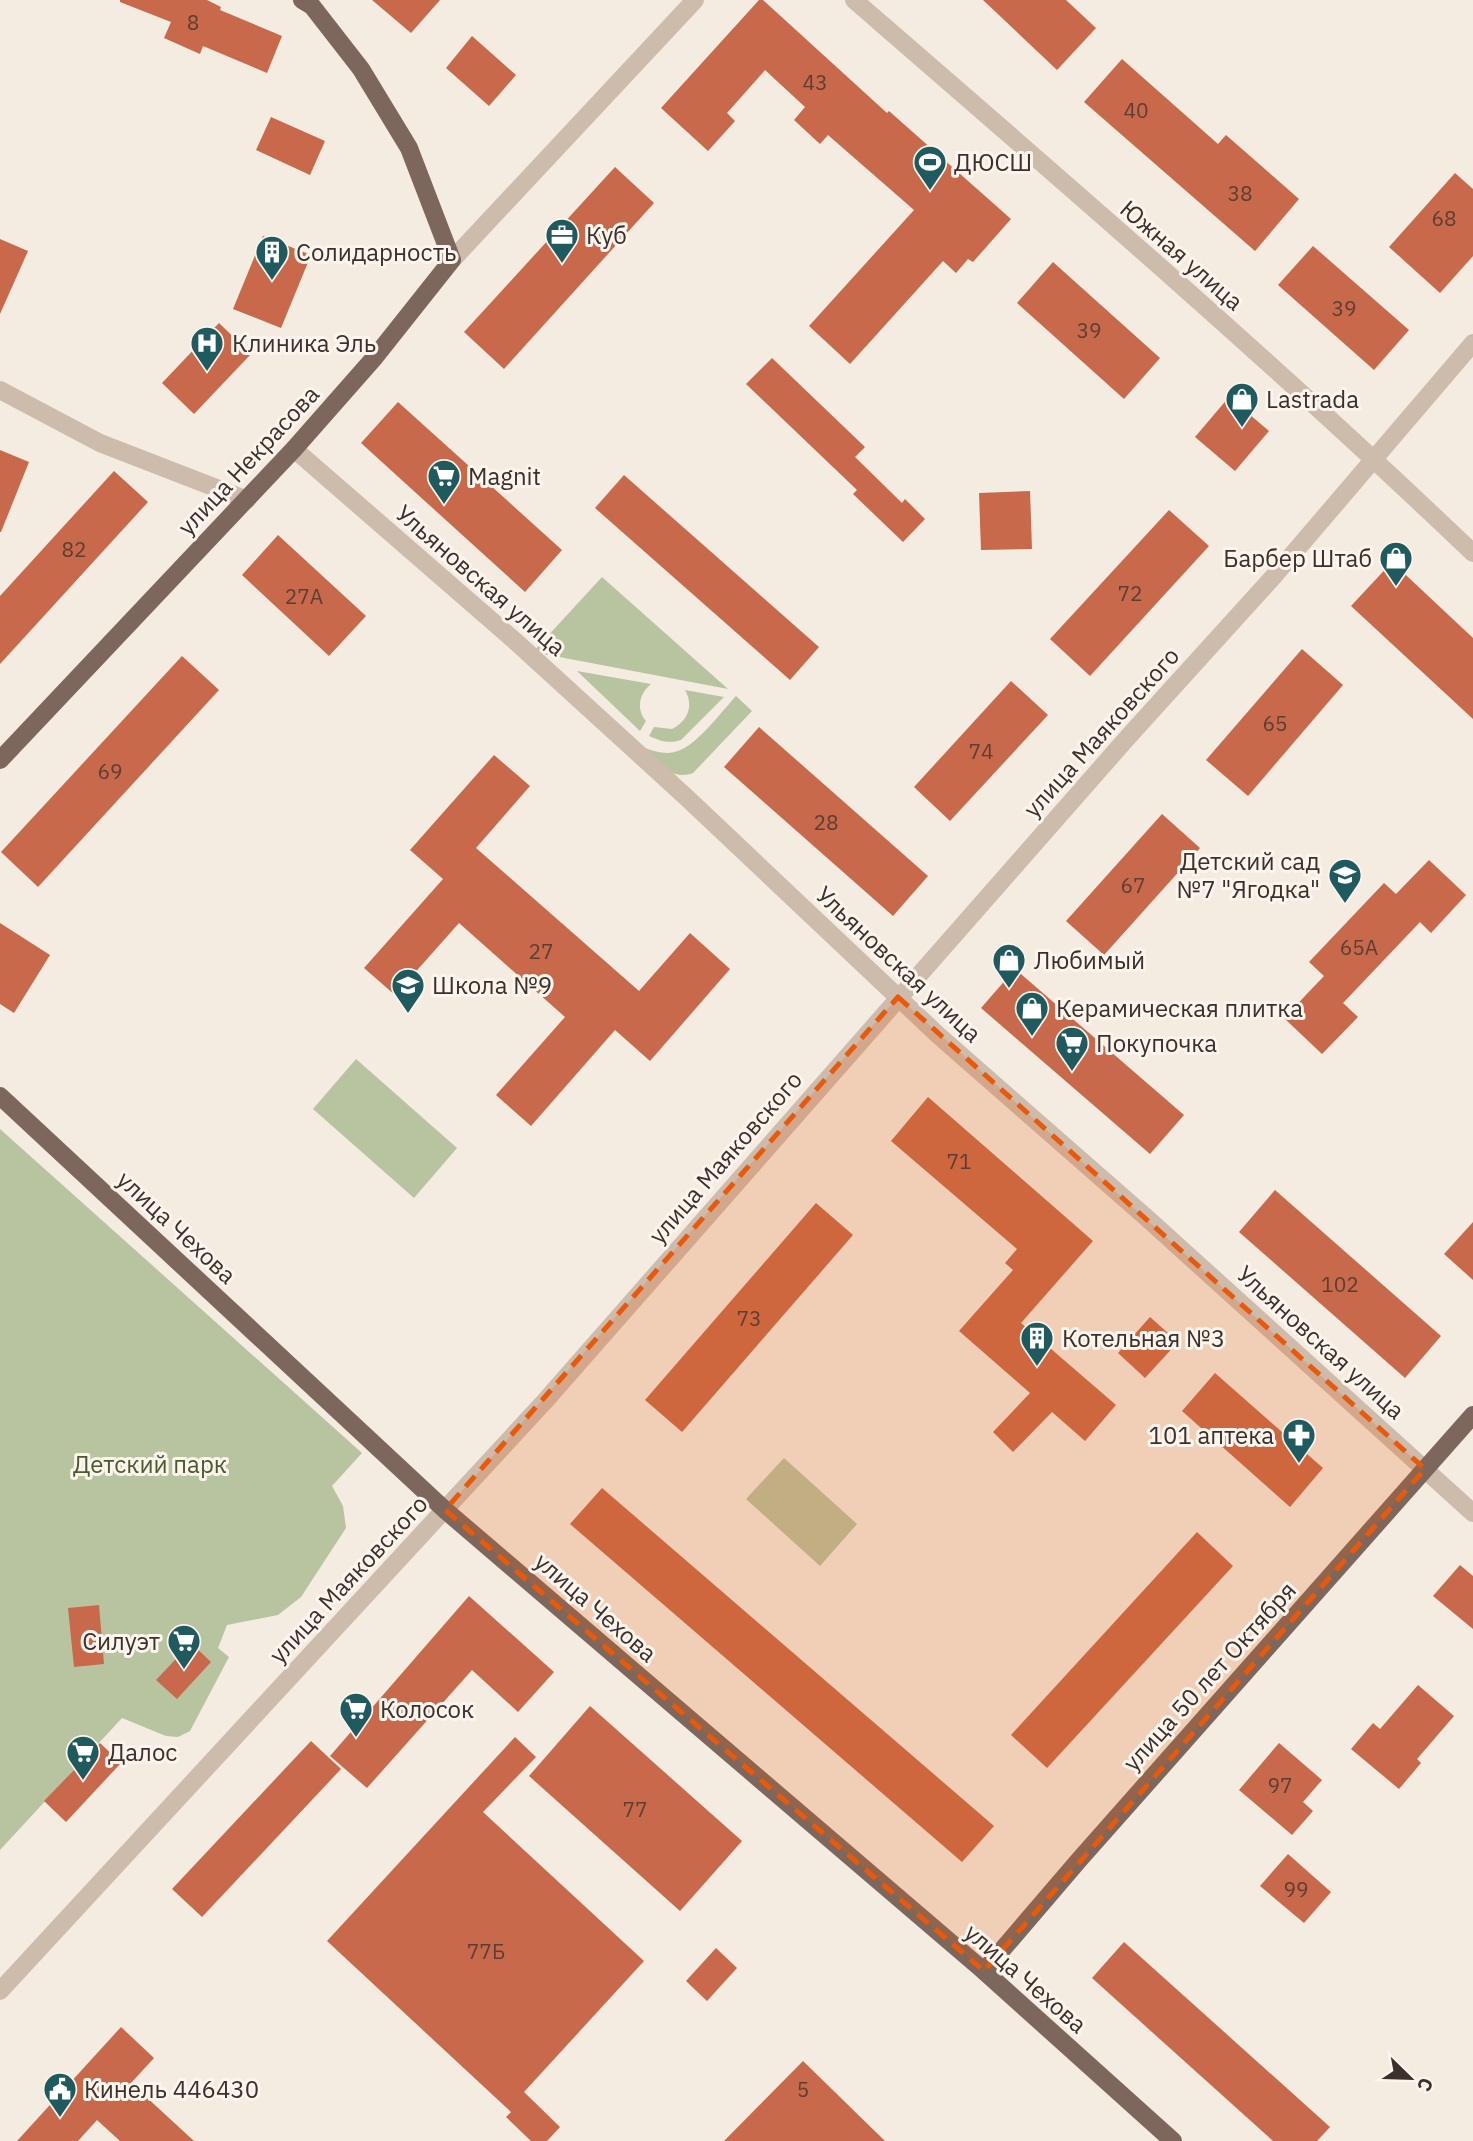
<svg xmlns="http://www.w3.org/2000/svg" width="1473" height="2141" viewBox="0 0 1473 2141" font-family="'IBM Plex Sans',sans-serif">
<rect width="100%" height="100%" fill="#f4ebe1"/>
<g fill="#b8c4a0">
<path d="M 602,577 L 728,689 L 533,652 Z"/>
<path d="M 577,671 L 651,684 C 639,694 636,709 646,721 L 640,731 Z"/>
<path d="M 685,690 L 724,697 L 681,740 C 668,744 661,741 649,736 L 654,727 L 672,729 C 688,721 694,706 685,690 Z"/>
<path d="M 736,696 L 752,711 L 693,773 C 671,781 659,763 645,748 C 656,752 667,755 678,751 C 697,745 722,711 736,696 Z"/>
<path d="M 356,1059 L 457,1148 L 414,1198 L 313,1109 Z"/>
<path d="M 0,1129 L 362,1453 L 332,1486 L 343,1506 L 346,1528 L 301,1597 L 278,1615 L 227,1625 L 218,1648 L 229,1657 L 190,1731 L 178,1737 L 166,1736 L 122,1718 L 0,1850 Z"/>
<path d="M 784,1458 L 857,1524 L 820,1566 L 746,1499 Z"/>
</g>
<g fill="#c8694b">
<path d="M 120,0 L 207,0 L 221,7 L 220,10 L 282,36 L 267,73 L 203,46 L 200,54 L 164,38 L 171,22 L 120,2 Z"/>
<path d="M 372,0 L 440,0 L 411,33 Z"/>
<path d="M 759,0 L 763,0 L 887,113 L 889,111 L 1011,219 L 973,262 L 968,259 L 956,273 L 943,261 L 850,364 L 809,326 L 914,210 L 828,135 L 820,144 L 794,120 L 805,107 L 765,70 L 727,113 L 735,121 L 708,151 L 661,108 Z"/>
<path d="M 983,0 L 1066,0 L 1096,28 L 1057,70 Z"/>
<path d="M 472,36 L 516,75 L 489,106 L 446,68 Z"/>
<path d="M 1122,59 L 1218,144 L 1226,135 L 1299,199 L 1255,251 L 1084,102 Z"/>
<path d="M 271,117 L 325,141 L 310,175 L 256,150 Z"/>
<path d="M 615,167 L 654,203 L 504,369 L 464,332 Z"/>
<path d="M 1455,173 L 1473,189 L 1473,256 L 1440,293 L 1389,247 Z"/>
<path d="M 263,236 L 311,255 L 281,328 L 233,309 Z"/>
<path d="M 0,239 L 28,251 L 0,314 Z"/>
<path d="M 1313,246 L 1409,330 L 1374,370 L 1278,285 Z"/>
<path d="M 1053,262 L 1160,358 L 1124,399 L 1017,303 Z"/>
<path d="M 219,323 L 251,354 L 194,414 L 162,383 Z"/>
<path d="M 772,358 L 865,447 L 855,457 L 902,503 L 905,499 L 925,519 L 903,542 L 853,494 L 857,490 L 746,384 Z"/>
<path d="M 1229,397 L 1269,431 L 1235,471 L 1195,437 Z"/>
<path d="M 398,402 L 562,550 L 525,592 L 361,443 Z"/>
<path d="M 0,450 L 29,462 L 1,532 L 0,532 Z"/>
<path d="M 114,471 L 148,502 L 0,664 L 0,596 Z"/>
<path d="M 624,475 L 819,647 L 790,680 L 595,508 Z"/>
<path d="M 1030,491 L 1032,549 L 981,550 L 979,493 Z"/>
<path d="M 1169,510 L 1209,546 L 1090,676 L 1050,639 Z"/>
<path d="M 278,535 L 366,616 L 329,656 L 242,575 Z"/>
<path d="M 1392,562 L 1473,638 L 1473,719 L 1351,606 Z"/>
<path d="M 1302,649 L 1343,685 L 1248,796 L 1206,760 Z"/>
<path d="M 182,656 L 219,690 L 38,887 L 1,852 Z"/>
<path d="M 1011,681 L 1048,715 L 950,821 L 914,787 Z"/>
<path d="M 759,727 L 928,876 L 893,916 L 724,767 Z"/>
<path d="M 494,755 L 530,786 L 476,848 L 639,991 L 690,933 L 730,969 L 650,1061 L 615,1030 L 531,1126 L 496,1095 L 565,1017 L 459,923 L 395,995 L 364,968 L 443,879 L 410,850 Z"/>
<path d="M 1162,814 L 1200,848 L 1104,955 L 1066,921 Z"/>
<path d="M 1429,860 L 1466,895 L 1431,933 L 1420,922 L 1343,1003 L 1358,1017 L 1322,1054 L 1284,1018 L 1324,976 L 1309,962 L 1384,883 L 1396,894 Z"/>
<path d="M 0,923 L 50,955 L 14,1013 L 0,1004 Z"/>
<path d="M 1015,969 L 1184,1115 L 1150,1154 L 981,1008 Z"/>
<path d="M 928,1097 L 1093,1241 L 1021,1323 L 1116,1405 L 1085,1441 L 1052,1412 L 1013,1452 L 993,1432 L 1030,1393 L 959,1331 L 1013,1270 L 1005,1263 L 1017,1249 L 891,1141 Z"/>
<path d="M 1275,1190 L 1441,1336 L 1405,1378 L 1239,1232 Z"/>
<path d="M 816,1203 L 853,1235 L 682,1432 L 645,1400 Z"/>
<path d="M 1473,1222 L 1473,1280 L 1444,1254 Z"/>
<path d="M 1150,1317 L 1178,1342 L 1145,1378 L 1118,1353 Z"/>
<path d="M 1215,1373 L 1323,1468 L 1290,1507 L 1182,1411 Z"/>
<path d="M 602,1488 L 994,1826 L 962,1862 L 570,1524 Z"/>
<path d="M 1197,1532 L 1233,1566 L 1047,1768 L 1011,1735 Z"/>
<path d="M 1460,1565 L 1473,1576 L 1473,1629 L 1433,1596 Z"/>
<path d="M 469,1596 L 554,1672 L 518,1712 L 472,1670 L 367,1788 L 330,1756 Z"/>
<path d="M 99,1605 L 104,1664 L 74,1667 L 68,1608 Z"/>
<path d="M 191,1643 L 211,1662 L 177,1699 L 156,1680 Z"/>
<path d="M 1418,1685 L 1454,1716 L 1417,1759 L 1421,1763 L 1399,1789 L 1351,1749 L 1373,1723 L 1380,1729 Z"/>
<path d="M 590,1706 L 742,1841 L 680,1911 L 529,1776 Z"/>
<path d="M 515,1737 L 536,1757 L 483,1812 L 644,1961 L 524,2092 L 560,2127 L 547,2141 L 531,2141 L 506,2117 L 511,2112 L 327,1941 Z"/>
<path d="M 311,1741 L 341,1769 L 202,1917 L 172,1889 Z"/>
<path d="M 100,1743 L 121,1763 L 66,1822 L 44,1801 Z"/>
<path d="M 1279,1743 L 1322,1780 L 1303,1802 L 1313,1811 L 1292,1835 L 1239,1790 Z"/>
<path d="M 1288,1854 L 1331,1892 L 1304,1923 L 1260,1886 Z"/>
<path d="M 1124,1942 L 1330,2127 L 1317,2141 L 1273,2141 L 1092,1978 Z"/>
<path d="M 716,1948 L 737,1968 L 707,2001 L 686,1981 Z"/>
<path d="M 121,2027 L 154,2058 L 131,2083 L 194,2141 L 120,2141 L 97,2120 L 78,2141 L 17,2141 Z"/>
<path d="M 803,2061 L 885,2141 L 724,2141 Z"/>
</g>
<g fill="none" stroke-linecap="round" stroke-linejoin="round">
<g stroke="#cdbbac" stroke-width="18">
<path d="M 854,0 C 1063,181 1273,362 1473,553"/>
<path d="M 452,260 L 695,0"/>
<path d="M 0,390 L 100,443 L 247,500"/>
<path d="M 294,449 L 515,641 L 686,797 L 938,1035 L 1148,1219 L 1473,1513"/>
<path d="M 0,1991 L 545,1401 L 1128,737 L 1274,576 L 1473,343"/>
</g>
<g stroke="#7d675c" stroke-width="18">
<path d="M 0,760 L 294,449 L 375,357 L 452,260 L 409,148 L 361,69 L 312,6 L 302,0"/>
<path d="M 0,1096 L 445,1510 L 984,1971 L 1173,2141"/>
<path d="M 984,1971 L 1079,1860 L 1473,1415"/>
</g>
</g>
<path fill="#e8590c" fill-opacity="0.2" stroke="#e8590c" stroke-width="5" stroke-dasharray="14 9" stroke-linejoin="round" d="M 898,997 L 1425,1469 L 984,1971 L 445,1510 Z"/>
<defs>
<symbol id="stadium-pin" viewBox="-11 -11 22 30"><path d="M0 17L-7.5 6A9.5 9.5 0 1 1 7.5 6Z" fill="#1f5a5e" stroke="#fbf5ee"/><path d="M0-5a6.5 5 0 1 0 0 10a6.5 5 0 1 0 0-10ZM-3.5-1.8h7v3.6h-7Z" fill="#fff"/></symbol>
<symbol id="office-pin" viewBox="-11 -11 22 30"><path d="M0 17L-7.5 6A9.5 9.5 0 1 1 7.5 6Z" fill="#1f5a5e" stroke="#fbf5ee"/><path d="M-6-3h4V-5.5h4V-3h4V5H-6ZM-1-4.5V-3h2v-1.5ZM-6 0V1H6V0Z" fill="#fff"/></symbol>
<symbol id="building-pin" viewBox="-11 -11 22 30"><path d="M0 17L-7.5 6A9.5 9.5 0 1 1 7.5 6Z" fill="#1f5a5e" stroke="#fbf5ee"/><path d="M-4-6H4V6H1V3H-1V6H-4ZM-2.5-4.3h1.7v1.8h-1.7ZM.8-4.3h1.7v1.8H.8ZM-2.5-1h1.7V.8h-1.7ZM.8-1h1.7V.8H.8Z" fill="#fff"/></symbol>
<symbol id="hospital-pin" viewBox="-11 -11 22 30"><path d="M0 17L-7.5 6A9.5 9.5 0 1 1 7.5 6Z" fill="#1f5a5e" stroke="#fbf5ee"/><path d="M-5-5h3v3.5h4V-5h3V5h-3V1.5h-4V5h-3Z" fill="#fff"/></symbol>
<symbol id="shop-pin" viewBox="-11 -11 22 30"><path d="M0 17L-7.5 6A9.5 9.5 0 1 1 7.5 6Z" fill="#1f5a5e" stroke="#fbf5ee"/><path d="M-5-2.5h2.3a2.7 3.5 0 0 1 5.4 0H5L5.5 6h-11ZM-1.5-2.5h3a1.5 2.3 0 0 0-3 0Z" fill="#fff"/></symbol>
<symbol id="supermarket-pin" viewBox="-11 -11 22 30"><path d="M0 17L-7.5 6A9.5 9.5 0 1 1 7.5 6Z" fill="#1f5a5e" stroke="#fbf5ee"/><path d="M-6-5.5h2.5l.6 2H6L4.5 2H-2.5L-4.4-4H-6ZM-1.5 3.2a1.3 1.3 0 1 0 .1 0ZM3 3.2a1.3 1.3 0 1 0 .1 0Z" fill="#fff"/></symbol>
<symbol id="school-pin" viewBox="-11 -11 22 30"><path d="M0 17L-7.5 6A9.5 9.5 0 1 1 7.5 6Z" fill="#1f5a5e" stroke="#fbf5ee"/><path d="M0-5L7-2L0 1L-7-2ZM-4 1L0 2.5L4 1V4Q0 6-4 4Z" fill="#fff"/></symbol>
<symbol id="pharmacy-pin" viewBox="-11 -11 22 30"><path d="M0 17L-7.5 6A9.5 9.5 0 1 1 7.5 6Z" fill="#1f5a5e" stroke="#fbf5ee"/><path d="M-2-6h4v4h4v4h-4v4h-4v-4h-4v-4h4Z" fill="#fff"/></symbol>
<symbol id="civic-pin" viewBox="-11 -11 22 30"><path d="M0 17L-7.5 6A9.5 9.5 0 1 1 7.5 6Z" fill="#1f5a5e" stroke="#fbf5ee"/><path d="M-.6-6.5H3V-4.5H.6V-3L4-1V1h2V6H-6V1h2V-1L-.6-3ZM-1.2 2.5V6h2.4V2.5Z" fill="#fff"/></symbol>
</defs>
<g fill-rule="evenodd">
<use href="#stadium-pin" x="911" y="143" width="38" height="52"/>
<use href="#office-pin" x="543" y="216" width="38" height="52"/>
<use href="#building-pin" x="253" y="233" width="38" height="52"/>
<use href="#hospital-pin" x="188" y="324" width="38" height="52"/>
<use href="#shop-pin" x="1223" y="380" width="38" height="52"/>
<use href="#supermarket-pin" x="425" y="457" width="38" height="52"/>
<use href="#shop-pin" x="1377" y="539" width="38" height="52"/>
<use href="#school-pin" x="1326" y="856" width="38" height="52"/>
<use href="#shop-pin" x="990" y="941" width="38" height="52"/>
<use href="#school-pin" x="389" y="966" width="38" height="52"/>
<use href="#shop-pin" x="1013" y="989" width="38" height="52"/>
<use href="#supermarket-pin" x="1053" y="1024" width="38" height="52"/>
<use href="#building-pin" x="1018" y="1319" width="38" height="52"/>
<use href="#pharmacy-pin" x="1280" y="1416" width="38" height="52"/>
<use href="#supermarket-pin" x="165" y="1622" width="38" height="52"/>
<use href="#supermarket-pin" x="337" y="1690" width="38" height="52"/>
<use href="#supermarket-pin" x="64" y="1733" width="38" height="52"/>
<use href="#civic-pin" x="41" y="2070" width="38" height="52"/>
</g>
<g text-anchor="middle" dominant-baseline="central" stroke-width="6" stroke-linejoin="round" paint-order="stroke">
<g font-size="21" fill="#5e3e33">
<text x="193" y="22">8</text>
<text x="815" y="82">43</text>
<text x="1136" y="110">40</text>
<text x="1240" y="193">38</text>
<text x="1444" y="218">68</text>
<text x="1344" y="308">39</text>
<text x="1089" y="330">39</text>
<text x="74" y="549">82</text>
<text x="1130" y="593">72</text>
<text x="304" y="596">27А</text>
<text x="1275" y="723">65</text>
<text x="981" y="751">74</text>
<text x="110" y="771">69</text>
<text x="826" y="822">28</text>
<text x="1133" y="885">67</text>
<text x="1359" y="947">65А</text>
<text x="541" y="951">27</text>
<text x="959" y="1161">71</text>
<text x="1340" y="1284">102</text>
<text x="749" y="1318">73</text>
<text x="1280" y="1785">97</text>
<text x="635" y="1809">77</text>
<text x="1296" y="1889">99</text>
<text x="486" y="1951">77Б</text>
<text x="803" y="2089">5</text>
</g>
<g font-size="24" fill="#3b302b" stroke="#fbf5ee" text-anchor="start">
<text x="954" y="162">ДЮСШ</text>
<text x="586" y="235">Куб</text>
<text x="296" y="252">Солидарность</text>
<text x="232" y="343">Клиника Эль</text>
<text x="1266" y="399">Lastrada</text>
<text x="468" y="476">Magnit</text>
<text x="1372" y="558" text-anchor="end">Барбер Штаб</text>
<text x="1320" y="861" text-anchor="end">Детский сад<tspan x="1320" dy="28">№7 "Ягодка"</tspan></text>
<text x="1034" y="960">Любимый</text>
<text x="432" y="985">Школа №9</text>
<text x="1056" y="1008">Керамическая плитка</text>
<text x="1096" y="1043">Покупочка</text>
<text x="1062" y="1338">Котельная №3</text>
<text x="1274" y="1435" text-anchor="end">101 аптека</text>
<text x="160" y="1641" text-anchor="end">Силуэт</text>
<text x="380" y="1709">Колосок</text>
<text x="108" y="1752">Далос</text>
<text x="84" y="2089">Кинель 446430</text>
</g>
<g font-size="24" fill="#3b302b" stroke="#fbf5ee">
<text transform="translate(1182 255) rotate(41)">Южная улица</text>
<text transform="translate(248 460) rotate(-47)">улица Некрасова</text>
<text transform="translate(481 580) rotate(41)">Ульяновская улица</text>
<text transform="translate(1101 732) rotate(-48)">улица Маяковского</text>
<text transform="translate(899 964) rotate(43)">Ульяновская улица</text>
<text transform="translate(725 1157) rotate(-49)">улица Маяковского</text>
<text transform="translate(177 1227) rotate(43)">улица Чехова</text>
<text transform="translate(1321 1342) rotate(42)">Ульяновская улица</text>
<text transform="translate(348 1579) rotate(-47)">улица Маяковского</text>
<text transform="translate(596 1607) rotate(41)">улица Чехова</text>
<text transform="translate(1209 1676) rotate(-48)">улица 50 лет Октября</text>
<text transform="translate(1026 1978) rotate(41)">улица Чехова</text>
</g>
<g font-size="24" fill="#4a5a2e" stroke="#fbf5ee">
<text x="150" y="1464">Детский парк</text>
</g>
</g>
<g transform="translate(1410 2078) rotate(113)" stroke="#fbf5ee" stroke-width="5" paint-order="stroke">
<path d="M0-5L12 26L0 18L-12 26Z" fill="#3b302b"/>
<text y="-10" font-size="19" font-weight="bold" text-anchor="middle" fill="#3b302b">С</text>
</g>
</svg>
